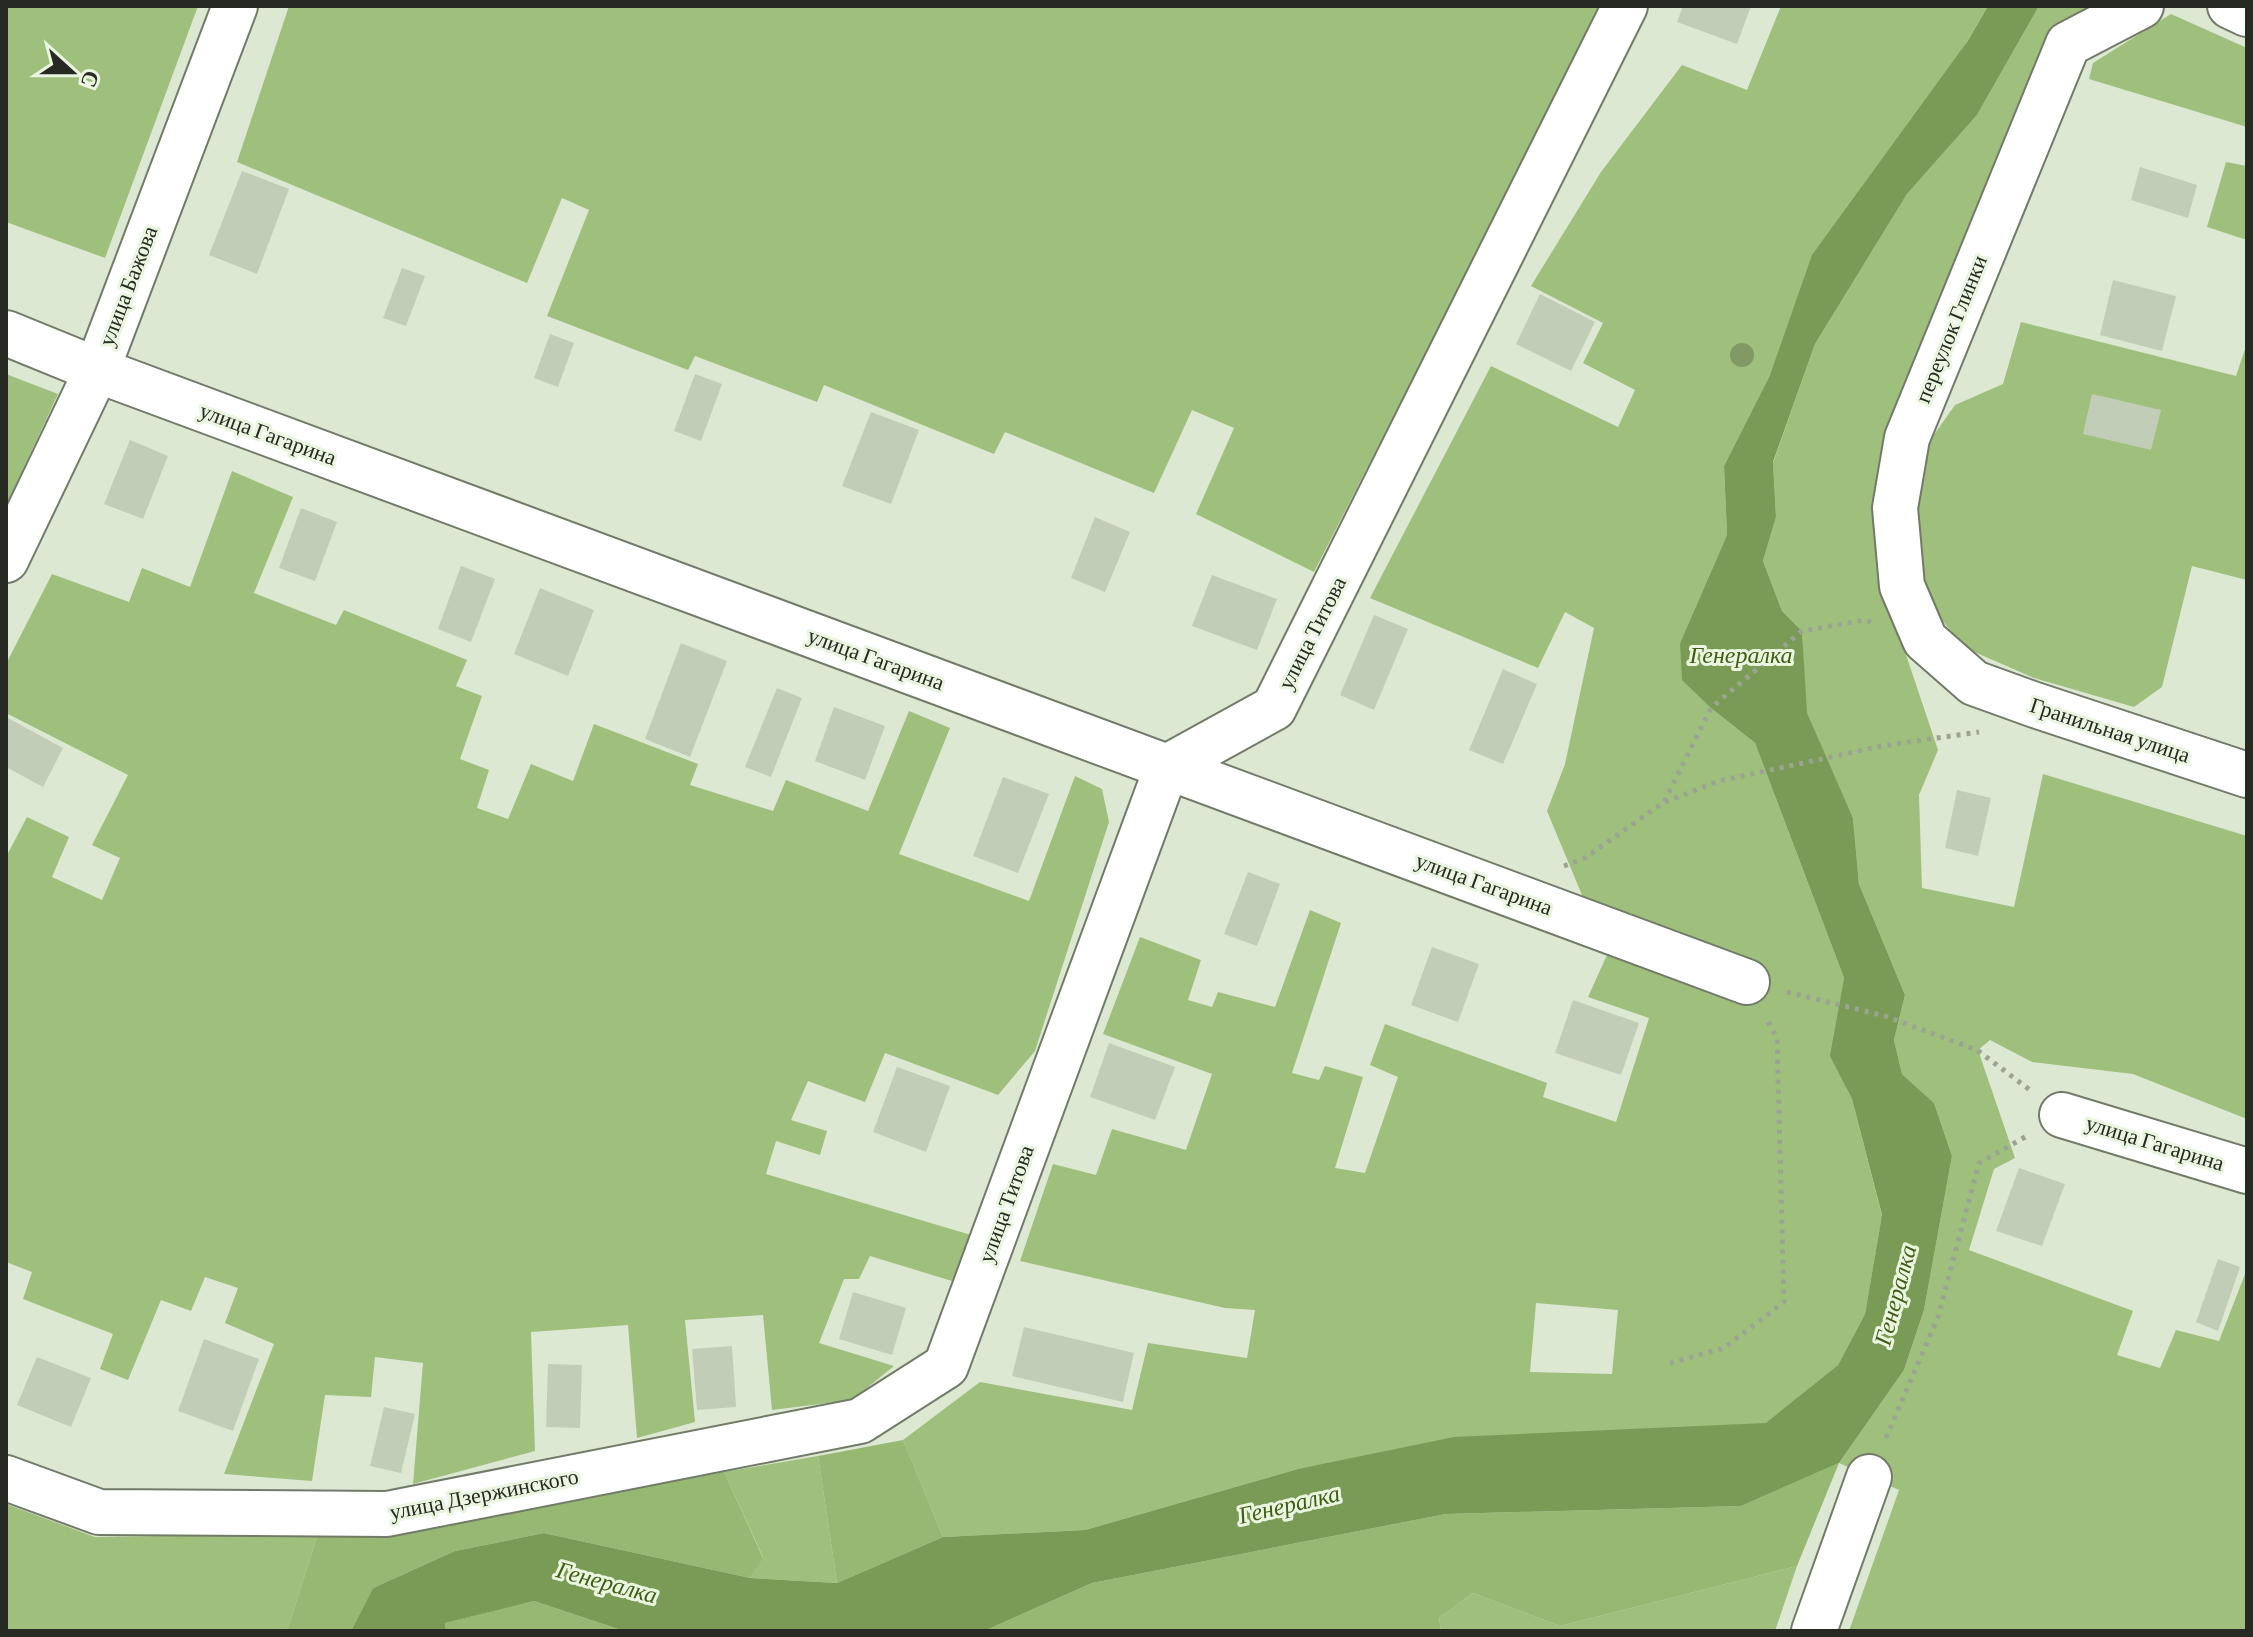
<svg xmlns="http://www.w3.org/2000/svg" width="2253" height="1637" viewBox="0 0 2253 1637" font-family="'Crimson Pro',serif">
<rect width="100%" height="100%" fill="#dde8d3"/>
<g fill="#9fbf7d" fill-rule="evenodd">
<path d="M 6,6 L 198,6 L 105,258 L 6,222 Z"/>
<path d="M 289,6 L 1603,6 L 1314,572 L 1196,514 L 1234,428 L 1192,410 L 1154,493 L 1005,432 L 994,454 L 824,385 L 817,402 L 695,356 L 688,370 L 547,316 L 589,210 L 562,198 L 527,283 L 237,162 Z"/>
<path d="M 1781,6 L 1988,6 L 1770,375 L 1724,466 L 1727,535 L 1680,643 L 1711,708 L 1755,743 L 1844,978 L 1831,1056 L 1852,1099 L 1882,1216 L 1865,1314 L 1838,1365 L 1766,1424 L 1636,1431 L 1298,1469 L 1085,1530 L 943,1537 L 903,1440 L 980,1382 L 1132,1410 L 1148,1343 L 1247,1358 L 1255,1310 L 1225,1308 L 1020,1261 L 1053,1164 L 1096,1175 L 1112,1129 L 1186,1150 L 1212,1074 L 1103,1034 L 1140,937 L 1201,960 L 1188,1000 L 1212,1007 L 1218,992 L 1275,1007 L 1310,910 L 1341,923 L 1292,1073 L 1319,1080 L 1325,1066 L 1363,1077 L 1335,1168 L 1365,1173 L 1398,1077 L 1370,1065 L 1385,1024 L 1547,1083 L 1543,1097 L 1616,1122 L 1649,1018 L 1588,997 L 1607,955 L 1547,811 L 1565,764 L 1594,628 L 1565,612 L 1538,668 L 1370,598 L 1491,366 L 1618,427 L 1635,390 L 1583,363 L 1603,323 L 1531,286 L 1601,172 L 1682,65 L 1747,90 ZM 1536,1303 L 1618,1310 L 1612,1374 L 1530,1372 Z"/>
<path d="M 2039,6 L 2100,6 L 1887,433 L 1898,631 L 1938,750 L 1919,795 L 1922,888 L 2014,907 L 2043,774 L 2247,836 L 2247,1119 L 2133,1074 L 2032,1062 L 1990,1040 L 1978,1050 L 2015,1158 L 1994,1169 L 1969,1250 L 2133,1311 L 2117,1355 L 2160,1368 L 2176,1330 L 2219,1341 L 2247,1269 L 2247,1631 L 1849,1631 L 1899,1490 L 1839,1463 L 1904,1370 L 1924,1310 L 1952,1156 L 1934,1103 L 1902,1074 L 1894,1040 L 1905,995 L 1859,884 L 1853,818 L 1806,713 L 1802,631 L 1782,611 L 1763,561 L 1776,517 L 1773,463 L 1815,344 L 1907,194 L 1977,115 Z"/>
<path d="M 2171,14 L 2247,48 L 2247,127 L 2089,79 L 2093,63 Z"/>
<path d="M 2226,162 L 2247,166 L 2247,240 L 2207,227 Z"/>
<path d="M 2021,322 L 2236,376 L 2247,343 L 2247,580 L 2192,566 L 2162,687 L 2134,707 L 2034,678 L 1963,647 L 1924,597 L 1912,529 L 1921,453 L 1955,405 L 2003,384 Z"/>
<path d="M 6,374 L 58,394 L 6,506 Z"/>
<path d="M 232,471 L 293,497 L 254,593 L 336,625 L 344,610 L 467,660 L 456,686 L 482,696 L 460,759 L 489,770 L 477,808 L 508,819 L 531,764 L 573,781 L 594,724 L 698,764 L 690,785 L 773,811 L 786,780 L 868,811 L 909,711 L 950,728 L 899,854 L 1029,901 L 1075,776 L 1102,789 L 1109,822 L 1035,1051 L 998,1095 L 885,1053 L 865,1102 L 808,1081 L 791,1120 L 827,1131 L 820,1155 L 776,1141 L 766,1174 L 971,1235 L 952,1281 L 870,1256 L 859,1279 L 844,1279 L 819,1343 L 894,1366 L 852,1400 L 772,1410 L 763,1315 L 685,1320 L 695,1422 L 637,1438 L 628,1325 L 531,1332 L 535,1451 L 413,1484 L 423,1363 L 375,1357 L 371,1397 L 325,1395 L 312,1481 L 224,1474 L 274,1344 L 225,1323 L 238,1288 L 205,1277 L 191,1311 L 161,1300 L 128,1380 L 100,1369 L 113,1334 L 23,1299 L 32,1272 L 6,1262 L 6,857 L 27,817 L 69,837 L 52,877 L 102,900 L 120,858 L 92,845 L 128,775 L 6,713 L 6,664 L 52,574 L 129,602 L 142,568 L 190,587 Z"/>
<path d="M 818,1456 L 837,1583 L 750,1578 L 763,1557 L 724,1472 Z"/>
<path d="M 6,1504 L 95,1537 L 318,1534 L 287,1631 L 6,1631 Z"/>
<path d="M 1797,1566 L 1775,1631 L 1441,1631 L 1439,1618 L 1473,1593 L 1560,1626 Z"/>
</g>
<g fill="#96b872">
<path d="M 903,1440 L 943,1537 L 837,1583 L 818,1456 Z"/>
<path d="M 1839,1463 L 1797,1566 L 1560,1626 L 1473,1593 L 1439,1618 L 1441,1631 L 984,1631 L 1092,1583 L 1446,1514 L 1741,1506 Z"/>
<path d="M 724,1472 L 763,1558 L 750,1578 L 544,1533 L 455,1551 L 373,1588 L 351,1631 L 287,1631 L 318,1534 L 389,1533 Z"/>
<path d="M 534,1601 L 624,1631 L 445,1631 L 444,1623 Z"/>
</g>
<path fill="#7a9b56" d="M 1988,6 L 2039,6 L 1977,115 L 1907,194 L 1815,344 L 1773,462 L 1776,517 L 1763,561 L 1782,611 L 1802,631 L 1807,713 L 1853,818 L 1859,884 L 1905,995 L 1894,1040 L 1902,1074 L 1934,1103 L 1952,1156 L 1924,1310 L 1904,1370 L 1839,1463 L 1741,1506 L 1446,1514 L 1092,1583 L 984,1631 L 624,1631 L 534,1601 L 445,1623 L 445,1631 L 351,1631 L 373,1588 L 455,1551 L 544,1533 L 750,1578 L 837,1583 L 943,1537 L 1085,1530 L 1298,1469 L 1454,1437 L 1766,1423 L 1838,1365 L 1865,1314 L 1882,1215 L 1852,1099 L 1830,1056 L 1844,978 L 1755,743 L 1711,708 L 1682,680 L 1680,643 L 1727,535 L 1724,466 L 1770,375 L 1812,255 L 1967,42 Z"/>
<g fill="#c2cdb8">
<path d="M 1683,6 L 1751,6 L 1737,44 L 1677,22 Z"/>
<path d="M 2140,167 L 2197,185 L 2188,218 L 2131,200 Z"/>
<path d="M 242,171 L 289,189 L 257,274 L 209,255 Z"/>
<path d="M 402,268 L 425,276 L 406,326 L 383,318 Z"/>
<path d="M 2113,280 L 2176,296 L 2162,351 L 2100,335 Z"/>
<path d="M 1540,294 L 1595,322 L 1571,371 L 1516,344 Z"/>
<path d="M 550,334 L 574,343 L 558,387 L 534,378 Z"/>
<path d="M 695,374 L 722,384 L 701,441 L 674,431 Z"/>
<path d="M 2092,394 L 2161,410 L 2151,450 L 2083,434 Z"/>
<path d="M 871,412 L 919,430 L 891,504 L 842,486 Z"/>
<path d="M 130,440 L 168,456 L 143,519 L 104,504 Z"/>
<path d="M 301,508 L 337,522 L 315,581 L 279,568 Z"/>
<path d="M 1095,517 L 1130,532 L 1105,592 L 1071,578 Z"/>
<path d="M 461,566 L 495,579 L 471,642 L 438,629 Z"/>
<path d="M 1212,575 L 1277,599 L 1257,650 L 1192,626 Z"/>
<path d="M 540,588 L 594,610 L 568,676 L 514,654 Z"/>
<path d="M 1374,615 L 1408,629 L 1374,710 L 1340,695 Z"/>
<path d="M 681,643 L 727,661 L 690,757 L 645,739 Z"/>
<path d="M 1503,669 L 1537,684 L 1503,764 L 1469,750 Z"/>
<path d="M 777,688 L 802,698 L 771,777 L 745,767 Z"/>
<path d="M 834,707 L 885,726 L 865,780 L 815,761 Z"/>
<path d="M 6,717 L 63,748 L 43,787 L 6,767 Z"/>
<path d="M 1003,777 L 1049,794 L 1018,873 L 973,856 Z"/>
<path d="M 1957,790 L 1991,798 L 1978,856 L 1945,848 Z"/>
<path d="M 1248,872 L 1280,884 L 1257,946 L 1224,934 Z"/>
<path d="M 1432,947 L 1479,964 L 1458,1022 L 1411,1005 Z"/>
<path d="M 1573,1000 L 1639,1023 L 1621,1075 L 1555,1053 Z"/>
<path d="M 1109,1043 L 1175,1067 L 1155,1120 L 1090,1097 Z"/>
<path d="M 897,1067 L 950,1086 L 926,1152 L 873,1132 Z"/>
<path d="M 2019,1168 L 2065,1184 L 2042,1246 L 1996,1231 Z"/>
<path d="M 2218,1259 L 2240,1267 L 2218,1331 L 2196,1322 Z"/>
<path d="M 853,1292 L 906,1308 L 892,1355 L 839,1339 Z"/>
<path d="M 1024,1327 L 1134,1353 L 1123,1402 L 1012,1376 Z"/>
<path d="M 204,1339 L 259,1359 L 233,1431 L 178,1411 Z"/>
<path d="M 732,1346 L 736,1407 L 697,1410 L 692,1349 Z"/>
<path d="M 37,1357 L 91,1378 L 71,1427 L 17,1405 Z"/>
<path d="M 548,1364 L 582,1365 L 580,1428 L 546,1427 Z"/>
<path d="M 384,1407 L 415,1414 L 401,1473 L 370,1466 Z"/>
</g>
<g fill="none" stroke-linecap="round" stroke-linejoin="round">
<defs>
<g id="minor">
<path d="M 2141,6 L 2068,44 L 1907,438 L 1895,508 L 1902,586 L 1925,640 L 1974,683 L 2035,705 L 2247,775"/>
<path d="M 2230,6 L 2247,14"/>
<path d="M 6,333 L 97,370 L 1747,982"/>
<path d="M 6,560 L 97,370 L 235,6"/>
<path d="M 2062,1115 L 2247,1171"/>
<path d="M 6,1478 L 99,1512 L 387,1514 L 860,1421 L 946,1366 L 1167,767 L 1274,708 L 1625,6"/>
<path d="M 1814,1631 L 1869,1477"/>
</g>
</defs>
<use href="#minor" stroke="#717b68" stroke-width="48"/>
<g stroke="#9ba493" stroke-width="5" stroke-dasharray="4 6" stroke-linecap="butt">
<path d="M 1665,802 L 1719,781 L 1882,746 L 1979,732"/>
<path d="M 1564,866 L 1585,858 L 1664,802 L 1711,708 L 1802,631 L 1865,620 L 1871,622"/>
<path d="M 1787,992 L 1885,1016 L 1977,1050 L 2030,1090"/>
<path d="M 1670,1363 L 1724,1348 L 1784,1302 L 1777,1038 L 1766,1018"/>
<path d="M 1886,1438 L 1938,1317 L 1979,1163 L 2027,1136"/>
</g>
<use href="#minor" stroke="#fff" stroke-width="44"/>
</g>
<circle fill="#839965" cx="1742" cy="355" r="12"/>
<g text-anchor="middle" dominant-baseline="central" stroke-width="6" stroke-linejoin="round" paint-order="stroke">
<g font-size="22" fill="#262a22" stroke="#eaf6e0">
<text transform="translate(128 286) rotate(-69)">улица Бажова</text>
<text transform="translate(1951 329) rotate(-68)">переулок Глинки</text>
<text transform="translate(268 434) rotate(20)">улица Гагарина</text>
<text transform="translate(1312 633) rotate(-63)">улица Титова</text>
<text transform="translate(876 659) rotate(20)">улица Гагарина</text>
<text transform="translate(2110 730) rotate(18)">Гранильная улица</text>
<text transform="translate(1484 884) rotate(20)">улица Гагарина</text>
<text transform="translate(2155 1143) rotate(17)">улица Гагарина</text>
<text transform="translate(1006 1204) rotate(-70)">улица Титова</text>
<text transform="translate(484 1494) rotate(-11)">улица Дзержинского</text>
</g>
<g font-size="24" font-style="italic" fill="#3f5e14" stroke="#eaf6e0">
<text x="1741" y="654">Генералка</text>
<text transform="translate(1895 1295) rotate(-75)">Генералка</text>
<text transform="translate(1289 1504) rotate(-13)">Генералка</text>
<text transform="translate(607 1582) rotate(15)">Генералка</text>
</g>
</g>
<rect width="2253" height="1637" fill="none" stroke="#262a22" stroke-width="16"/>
<g transform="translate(72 72) rotate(111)" stroke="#eaf6e0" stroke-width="6" paint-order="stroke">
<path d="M0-6L14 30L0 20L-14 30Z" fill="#262a22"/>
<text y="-12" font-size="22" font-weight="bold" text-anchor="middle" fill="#262a22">С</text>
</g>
</svg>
